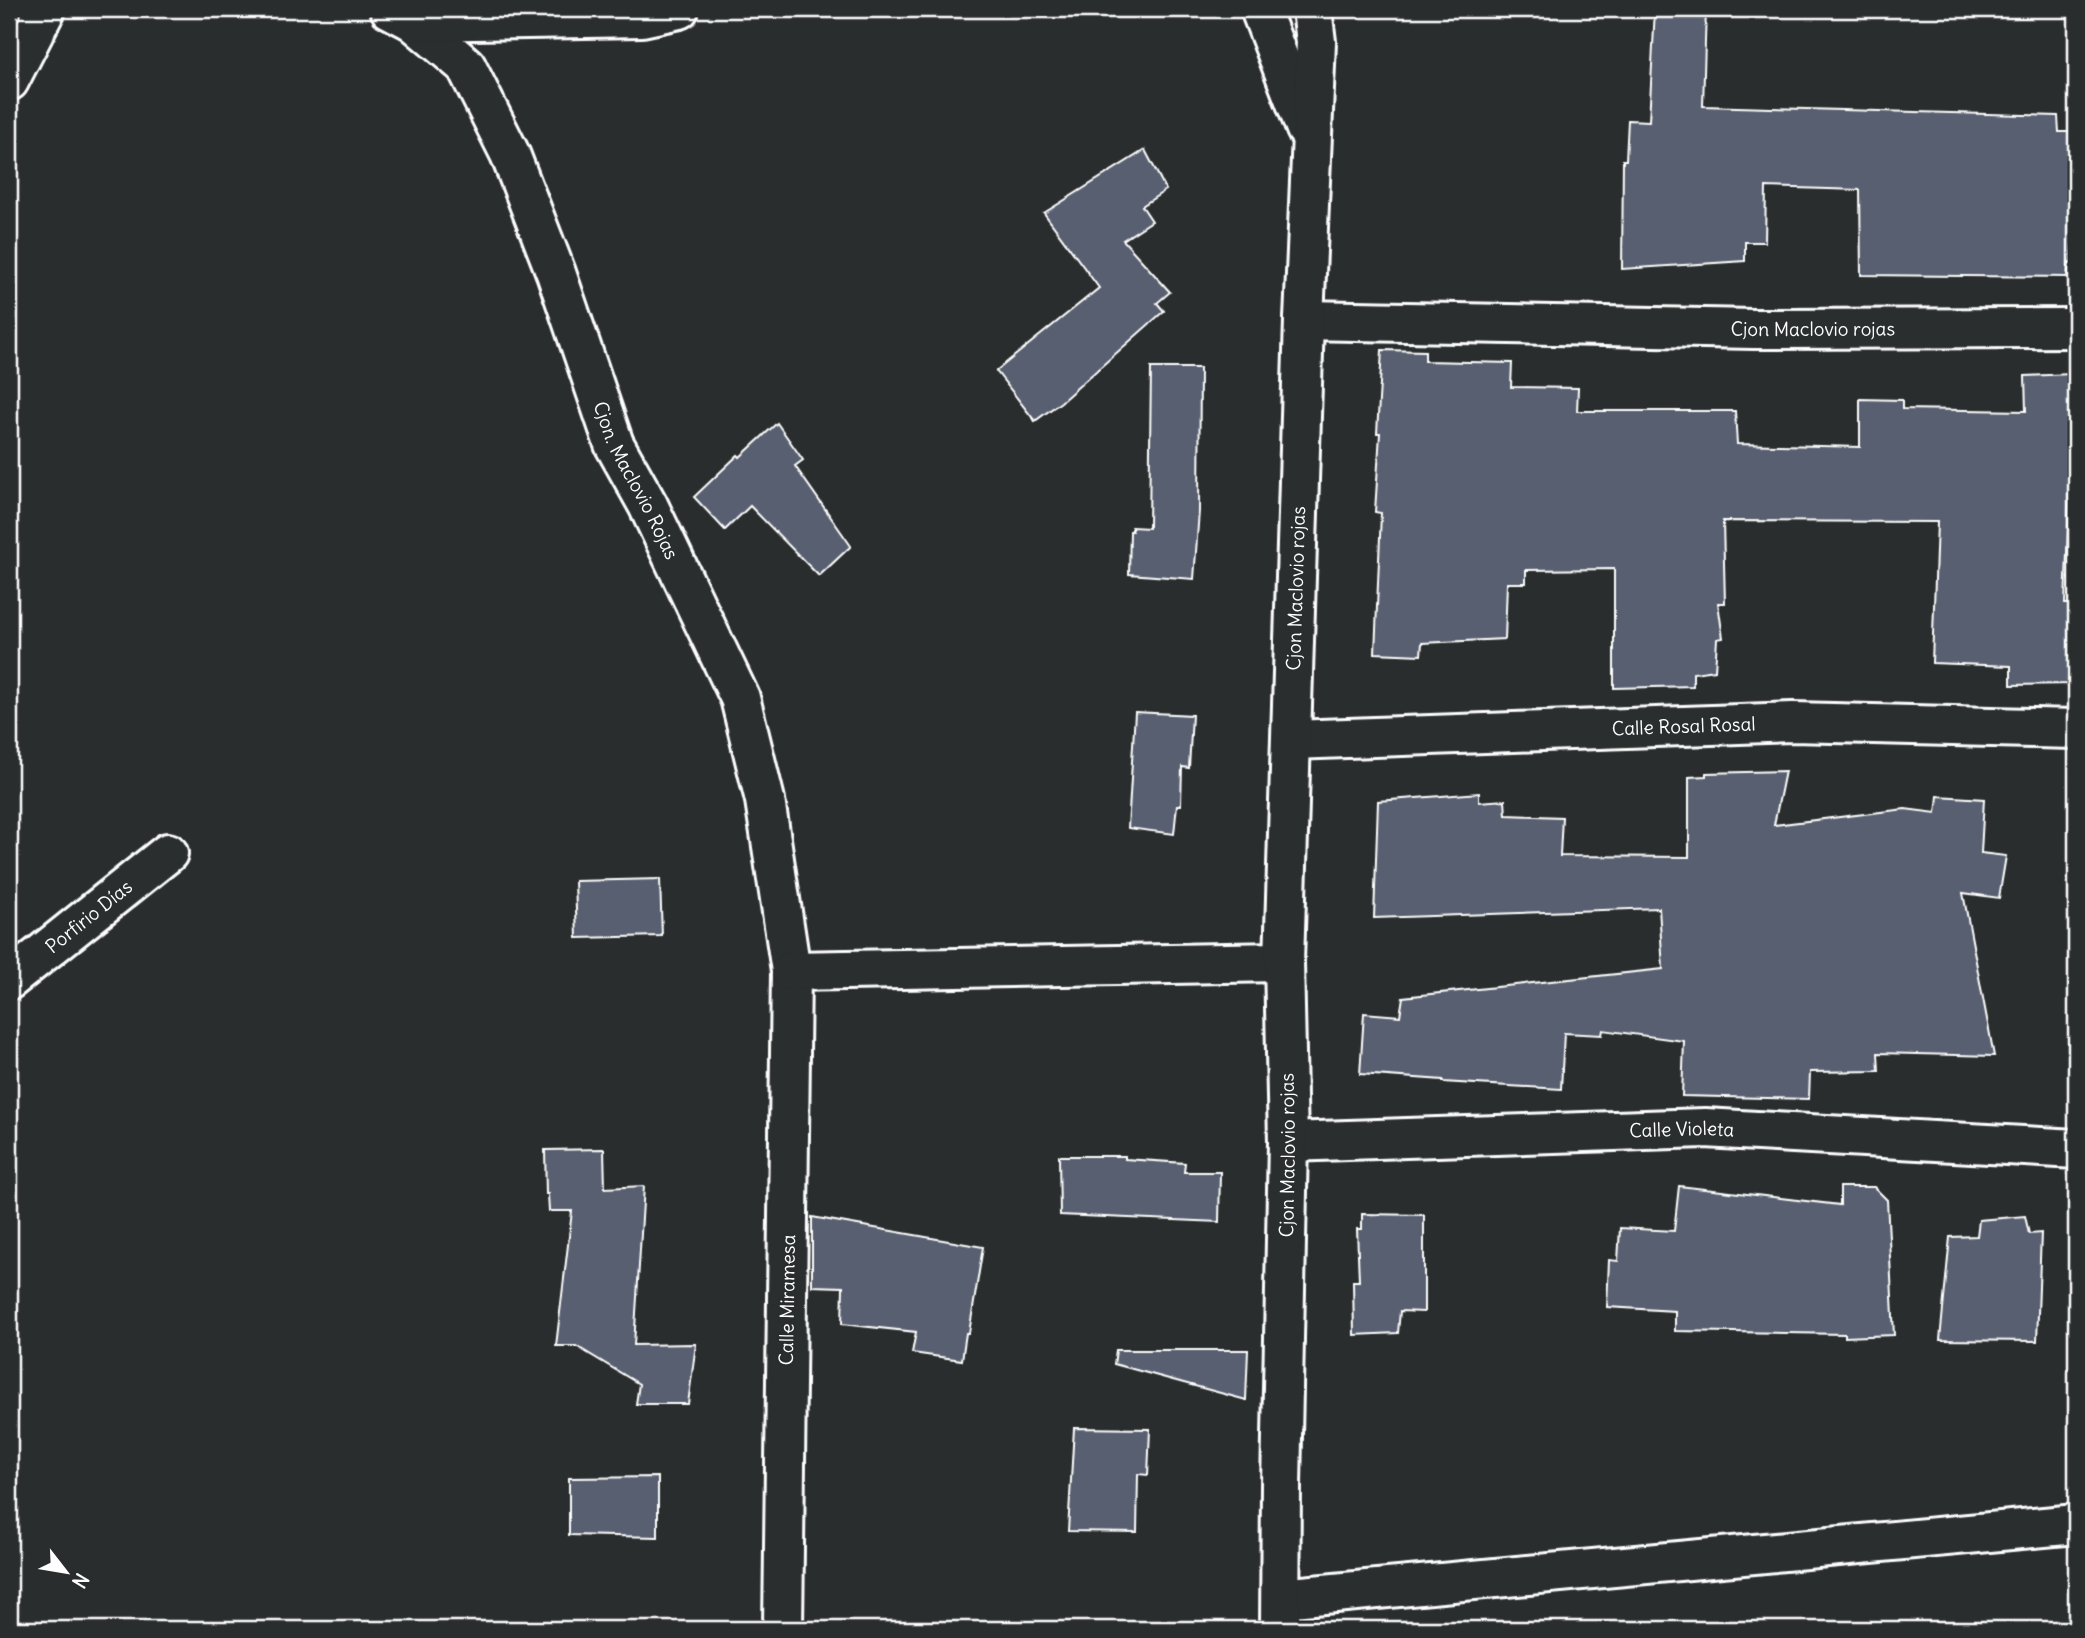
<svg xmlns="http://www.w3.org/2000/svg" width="2085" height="1638" viewBox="0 0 2085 1638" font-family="Delius,sans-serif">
<rect width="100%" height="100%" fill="#2a2d2e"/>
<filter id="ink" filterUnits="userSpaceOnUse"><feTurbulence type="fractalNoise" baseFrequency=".0143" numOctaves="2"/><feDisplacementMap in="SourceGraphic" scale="14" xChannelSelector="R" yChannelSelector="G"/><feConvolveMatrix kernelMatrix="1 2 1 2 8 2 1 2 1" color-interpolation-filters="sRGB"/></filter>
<g filter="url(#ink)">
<g fill="#585f70" stroke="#fff" stroke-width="2">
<path d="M 1655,9 L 1706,9 L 1703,106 L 2058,116 L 2059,132 L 2076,132 L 2076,246 L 2072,246 L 2071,264 L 2069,263 L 2067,277 L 1861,275 L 1860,190 L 1766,187 L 1765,242 L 1745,242 L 1745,261 L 1622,269 L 1623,160 L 1626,160 L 1628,120 L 1649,121 Z"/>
<path d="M 1145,150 L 1166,190 L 1142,206 L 1152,221 L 1123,240 L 1170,292 L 1157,303 L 1164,311 L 1061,402 L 1035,421 L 996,371 L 1099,288 L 1044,213 Z"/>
<path d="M 1382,350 L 1425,351 L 1425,361 L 1512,363 L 1511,387 L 1578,388 L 1577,411 L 1735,411 L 1737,444 L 1860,447 L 1860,399 L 1902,400 L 1902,409 L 2026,411 L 2025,376 L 2072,374 L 2075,429 L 2072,429 L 2065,604 L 2074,604 L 2072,684 L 2011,685 L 2011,666 L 1932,663 L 1937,522 L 1723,521 L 1725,603 L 1718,603 L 1723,638 L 1717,639 L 1715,670 L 1693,673 L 1693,686 L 1614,688 L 1614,569 L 1526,570 L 1526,583 L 1507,583 L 1505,639 L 1422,643 L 1421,655 L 1375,653 L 1381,513 L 1375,512 L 1380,433 L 1377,433 Z"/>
<path d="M 1151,368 L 1200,368 L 1199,511 L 1194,579 L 1129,574 L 1130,531 L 1132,531 L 1132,527 L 1149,528 Z"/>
<path d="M 777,423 L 803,460 L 795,466 L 851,546 L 819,576 L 750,506 L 725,530 L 694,497 L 738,455 L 740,457 Z"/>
<path d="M 1135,712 L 1192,715 L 1189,768 L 1182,767 L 1181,805 L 1177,805 L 1174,834 L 1128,828 Z"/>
<path d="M 1785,771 L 1774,825 L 1905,809 L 1936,813 L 1938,796 L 1984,799 L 1981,853 L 2006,856 L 1999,898 L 1963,893 L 1994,1056 L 1878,1053 L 1879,1071 L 1810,1072 L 1809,1099 L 1682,1096 L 1684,1041 L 1603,1030 L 1602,1035 L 1564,1033 L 1561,1089 L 1443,1082 L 1443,1080 L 1360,1074 L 1364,1013 L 1400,1016 L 1403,997 L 1663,969 L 1659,908 L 1374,918 L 1378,801 L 1479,793 L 1479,802 L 1505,800 L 1506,815 L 1562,817 L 1560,856 L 1689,857 L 1689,777 L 1706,776 L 1706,773 Z"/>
<path d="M 660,879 L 662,936 L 577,938 L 575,881 Z"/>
<path d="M 604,1149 L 605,1188 L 644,1186 L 634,1345 L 696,1344 L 688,1404 L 636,1404 L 639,1384 L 576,1346 L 556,1346 L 572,1211 L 549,1211 L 548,1194 L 546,1194 L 545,1150 Z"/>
<path d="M 1059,1156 L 1125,1156 L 1125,1159 L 1185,1163 L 1184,1172 L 1220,1172 L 1219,1222 L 1060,1215 Z"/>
<path d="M 1679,1186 L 1840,1205 L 1840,1187 L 1874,1187 L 1887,1200 L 1894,1335 L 1845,1337 L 1845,1334 L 1675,1331 L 1675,1311 L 1607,1307 L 1609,1260 L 1618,1261 L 1620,1228 L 1674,1231 Z"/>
<path d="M 1362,1214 L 1424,1215 L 1424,1312 L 1400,1311 L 1398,1333 L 1354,1335 L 1353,1281 L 1359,1281 L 1357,1229 L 1362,1229 Z"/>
<path d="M 2025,1216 L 2029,1234 L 2041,1233 L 2037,1341 L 1940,1340 L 1950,1237 L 1977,1236 L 1979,1220 Z"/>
<path d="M 812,1217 L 983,1247 L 969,1333 L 966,1333 L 962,1360 L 912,1353 L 916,1332 L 842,1324 L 843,1287 L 812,1286 Z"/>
<path d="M 1116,1350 L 1248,1350 L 1246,1400 L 1114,1364 Z"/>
<path d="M 1074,1428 L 1150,1429 L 1148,1475 L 1138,1474 L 1137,1532 L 1068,1531 Z"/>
<path d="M 658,1477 L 658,1537 L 569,1535 L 569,1478 Z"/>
</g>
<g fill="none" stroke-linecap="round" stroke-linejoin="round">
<defs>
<g id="street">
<path id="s1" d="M 390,9 L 413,21 L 466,66 L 510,154 L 556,273 L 614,444 L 648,505 L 740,698 L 765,800 L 791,971 L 783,1629"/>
<path d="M 1260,9 L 1306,129"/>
<path d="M 413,21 L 642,17 L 679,9"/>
<path d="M 9,81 L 46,9"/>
<path id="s2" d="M 1304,320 L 1754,329 L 2076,328"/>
<path id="s3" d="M 1292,740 L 1793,722 L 2076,729"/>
<path d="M 791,971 L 1284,962"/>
<path id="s4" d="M 9,980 L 168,853"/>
<path id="s5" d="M 1288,1142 L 1705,1128 L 2076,1149"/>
<path d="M 1281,1598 L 2076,1524"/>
<path id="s6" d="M 1280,1629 L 1281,1486 L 1288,1142 L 1284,962 L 1304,320 L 1316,42 L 1312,9"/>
</g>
</defs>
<use href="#street" stroke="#fff" stroke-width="44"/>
<use href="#street" stroke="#2a2d2e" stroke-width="38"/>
</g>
</g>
<g text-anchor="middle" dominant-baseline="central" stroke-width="5" stroke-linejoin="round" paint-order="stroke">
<g font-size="19" fill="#fff" stroke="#2a2d2e">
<text stroke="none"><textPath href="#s2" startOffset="509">Cjon Maclovio rojas</textPath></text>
<text stroke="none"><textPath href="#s1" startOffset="544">Cjon. Maclovio Rojas</textPath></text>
<text stroke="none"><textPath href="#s6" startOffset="1041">Cjon Maclovio rojas</textPath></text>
<text stroke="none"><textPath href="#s3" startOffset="392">Calle Rosal Rosal</textPath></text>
<text stroke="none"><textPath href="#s4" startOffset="102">Porfirio Días</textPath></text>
<text stroke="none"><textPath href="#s5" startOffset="394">Calle Violeta</textPath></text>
<text stroke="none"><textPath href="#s6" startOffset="474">Cjon Maclovio rojas</textPath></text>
<text transform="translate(787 1300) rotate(-89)">Calle Miramesa</text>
</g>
</g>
<rect width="2085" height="1638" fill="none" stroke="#2a2d2e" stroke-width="35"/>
<rect x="18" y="18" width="2050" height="1603" fill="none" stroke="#fff" stroke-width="2.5" filter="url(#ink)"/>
<g transform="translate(66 1572) rotate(121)" stroke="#2a2d2e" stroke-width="5" paint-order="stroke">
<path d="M0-5L12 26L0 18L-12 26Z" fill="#ffffff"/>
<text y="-10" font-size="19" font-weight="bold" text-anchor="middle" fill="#ffffff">N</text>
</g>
</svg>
